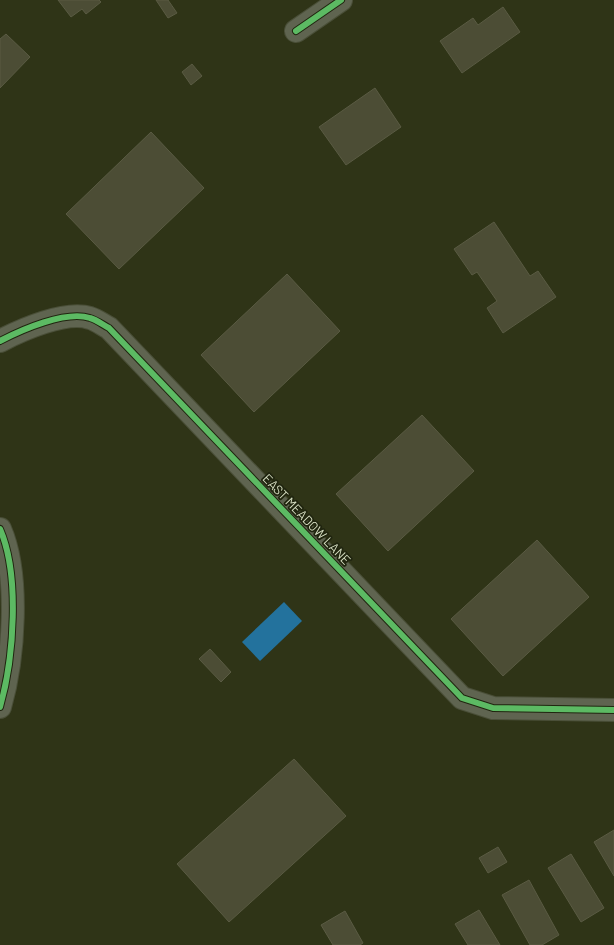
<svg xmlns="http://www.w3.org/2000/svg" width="614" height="945" viewBox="0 0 614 945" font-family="Barlow,sans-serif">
<rect width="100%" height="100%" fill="#2f3417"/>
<path fill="#23729d" d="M 284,602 L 302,621 L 260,661 L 242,642 Z"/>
<g fill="#4c4d35" stroke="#5a5b43">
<path d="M 58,0 L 99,0 L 101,2 L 86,14 L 82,9 L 71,17 Z"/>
<path d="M 156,0 L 168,0 L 177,13 L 168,18 Z"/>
<path d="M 503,7 L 520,32 L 462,73 L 440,41 L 473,18 L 478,25 Z"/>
<path d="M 6,34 L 30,57 L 0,88 L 0,39 Z"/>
<path d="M 192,64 L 202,76 L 191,85 L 182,72 Z"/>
<path d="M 375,88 L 401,127 L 346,165 L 319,127 Z"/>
<path d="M 151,132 L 204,188 L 119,269 L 66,214 Z"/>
<path d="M 494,222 L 530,276 L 538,271 L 556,297 L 503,333 L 487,308 L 497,301 L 477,272 L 472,275 L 454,249 Z"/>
<path d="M 287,274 L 340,331 L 254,412 L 201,355 Z"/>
<path d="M 422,415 L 474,471 L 388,551 L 336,494 Z"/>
<path d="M 537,540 L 589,597 L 503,676 L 451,619 Z"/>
<path d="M 210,649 L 231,672 L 221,682 L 199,659 Z"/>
<path d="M 294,759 L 346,816 L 229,922 L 177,864 Z"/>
<path d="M 614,830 L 614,876 L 594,842 Z"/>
<path d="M 498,847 L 507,862 L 488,873 L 479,858 Z"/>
<path d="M 571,854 L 604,908 L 581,922 L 548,868 Z"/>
<path d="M 529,880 L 559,935 L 542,945 L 530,945 L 502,895 Z"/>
<path d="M 479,910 L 500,945 L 468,945 L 455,924 Z"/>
<path d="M 345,911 L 363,943 L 360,945 L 333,945 L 321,925 Z"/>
</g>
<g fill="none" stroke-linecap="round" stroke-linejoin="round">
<defs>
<g id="street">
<path d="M 296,31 L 341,0"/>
<path d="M 0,341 C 21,330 66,310 90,318 C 97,320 103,325 109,328 L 462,698 L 493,708 L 614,710"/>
</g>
<path id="secondary" d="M 0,529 C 20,575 14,658 0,707"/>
</defs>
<use href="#street" stroke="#4a4f38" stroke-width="24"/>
<use href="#secondary" stroke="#4a4f38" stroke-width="24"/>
<use href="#street" stroke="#5f6450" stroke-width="22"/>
<use href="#secondary" stroke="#5f6450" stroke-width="22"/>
<defs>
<g id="cycleway">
<path d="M 296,31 L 341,0"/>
<path d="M 0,341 C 21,330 66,310 90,318 C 97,320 103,325 109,328 L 462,698 L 493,708 L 614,710"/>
<path d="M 0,529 C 20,575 14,658 0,707"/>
</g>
</defs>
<use href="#cycleway" stroke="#20250f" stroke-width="8"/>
<use href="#cycleway" stroke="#5cba63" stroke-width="6"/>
</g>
<g text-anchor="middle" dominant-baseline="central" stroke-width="3.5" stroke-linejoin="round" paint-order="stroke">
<g font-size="13" fill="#d7dfc3" stroke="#20250f">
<text transform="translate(307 519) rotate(46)">EAST MEADOW LANE</text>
</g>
</g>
</svg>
